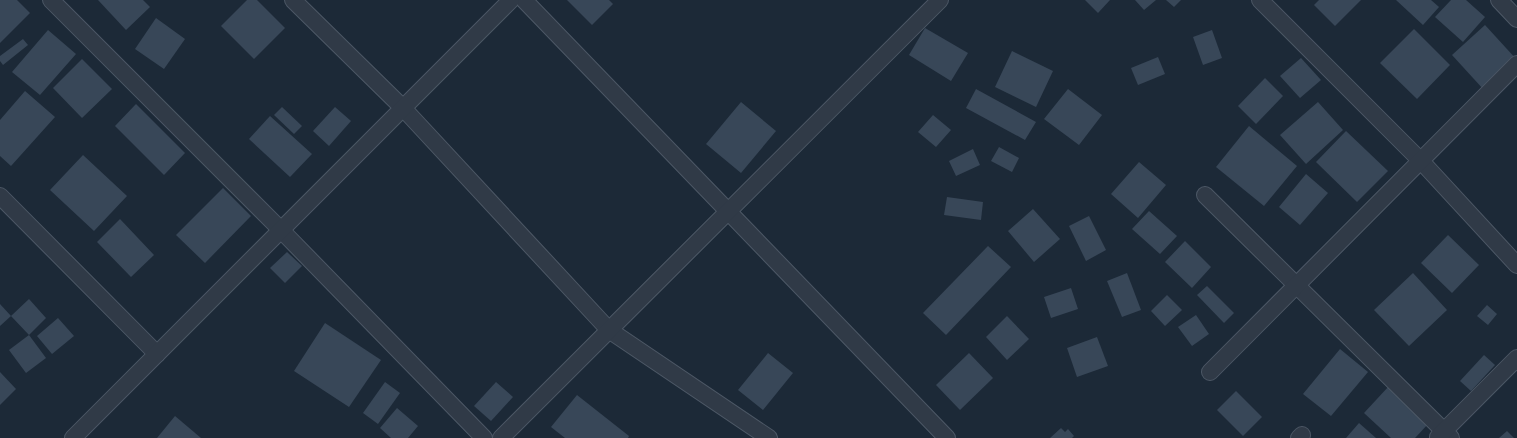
<svg xmlns="http://www.w3.org/2000/svg" width="1517" height="438" viewBox="0 0 1517 438" font-family="'Work Sans',sans-serif">
<rect width="100%" height="100%" fill="#1c2937"/>
<g fill="#384758">
<path d="M 0,0 L 17,0 L 30,13 L 0,43 Z"/>
<path d="M 98,0 L 143,0 L 150,7 L 126,30 Z"/>
<path d="M 247,0 L 257,0 L 285,28 L 254,59 L 221,26 Z"/>
<path d="M 567,0 L 609,0 L 613,4 L 592,25 Z"/>
<path d="M 1085,0 L 1110,0 L 1098,13 Z"/>
<path d="M 1135,0 L 1156,0 L 1144,10 Z"/>
<path d="M 1166,0 L 1181,0 L 1174,7 Z"/>
<path d="M 1319,0 L 1361,0 L 1335,26 L 1314,5 Z"/>
<path d="M 1396,0 L 1431,0 L 1439,7 L 1423,25 Z"/>
<path d="M 1451,0 L 1466,0 L 1485,17 L 1463,42 L 1435,17 Z"/>
<path d="M 156,18 L 185,39 L 164,69 L 135,49 Z"/>
<path d="M 1485,25 L 1517,60 L 1484,90 L 1452,55 Z"/>
<path d="M 925,28 L 968,53 L 951,81 L 909,55 Z"/>
<path d="M 1414,29 L 1450,65 L 1417,99 L 1380,63 Z"/>
<path d="M 48,30 L 76,54 L 40,95 L 12,72 Z"/>
<path d="M 1212,30 L 1222,58 L 1203,65 L 1193,37 Z"/>
<path d="M 23,39 L 28,45 L 3,65 L 0,61 L 0,56 Z"/>
<path d="M 1012,51 L 1053,71 L 1036,107 L 995,87 Z"/>
<path d="M 1158,57 L 1165,74 L 1138,85 L 1131,68 Z"/>
<path d="M 1301,58 L 1321,80 L 1300,98 L 1280,76 Z"/>
<path d="M 82,59 L 112,89 L 82,118 L 53,88 Z"/>
<path d="M 1265,78 L 1283,96 L 1256,124 L 1238,106 Z"/>
<path d="M 976,89 L 1036,122 L 1025,140 L 966,108 Z"/>
<path d="M 1068,89 L 1102,115 L 1079,145 L 1044,119 Z"/>
<path d="M 25,91 L 55,117 L 11,166 L 0,156 L 0,120 Z"/>
<path d="M 741,102 L 776,131 L 741,173 L 706,144 Z"/>
<path d="M 1318,102 L 1343,130 L 1306,164 L 1280,135 Z"/>
<path d="M 136,104 L 185,153 L 164,175 L 115,126 Z"/>
<path d="M 282,107 L 302,126 L 294,134 L 274,115 Z"/>
<path d="M 335,107 L 351,121 L 329,146 L 313,131 Z"/>
<path d="M 933,115 L 951,130 L 936,147 L 918,132 Z"/>
<path d="M 270,116 L 312,154 L 290,177 L 249,139 Z"/>
<path d="M 1249,126 L 1297,166 L 1264,206 L 1216,167 Z"/>
<path d="M 1346,131 L 1388,171 L 1357,202 L 1316,162 Z"/>
<path d="M 999,147 L 1019,158 L 1012,172 L 991,161 Z"/>
<path d="M 973,149 L 980,165 L 956,176 L 949,161 Z"/>
<path d="M 83,155 L 127,196 L 94,231 L 50,190 Z"/>
<path d="M 1139,162 L 1166,185 L 1138,218 L 1111,194 Z"/>
<path d="M 1306,174 L 1328,193 L 1300,225 L 1279,207 Z"/>
<path d="M 223,188 L 251,216 L 205,263 L 176,235 Z"/>
<path d="M 947,197 L 983,202 L 981,220 L 944,215 Z"/>
<path d="M 1033,209 L 1060,239 L 1034,262 L 1008,231 Z"/>
<path d="M 1149,211 L 1177,236 L 1160,254 L 1132,229 Z"/>
<path d="M 1089,216 L 1106,250 L 1086,261 L 1069,226 Z"/>
<path d="M 120,219 L 154,255 L 131,277 L 97,242 Z"/>
<path d="M 1448,235 L 1479,265 L 1452,293 L 1421,263 Z"/>
<path d="M 1185,241 L 1211,267 L 1192,288 L 1165,262 Z"/>
<path d="M 988,246 L 1011,267 L 946,335 L 923,313 Z"/>
<path d="M 287,252 L 302,266 L 285,283 L 270,268 Z"/>
<path d="M 1127,273 L 1141,310 L 1122,317 L 1107,281 Z"/>
<path d="M 1413,273 L 1447,310 L 1409,346 L 1374,310 Z"/>
<path d="M 1207,286 L 1234,313 L 1224,323 L 1197,295 Z"/>
<path d="M 1071,288 L 1078,309 L 1051,318 L 1044,297 Z"/>
<path d="M 1167,295 L 1182,310 L 1165,326 L 1151,311 Z"/>
<path d="M 29,299 L 46,318 L 29,335 L 11,316 Z"/>
<path d="M 0,304 L 11,316 L 0,326 Z"/>
<path d="M 1487,305 L 1497,314 L 1488,325 L 1477,316 Z"/>
<path d="M 1196,315 L 1209,334 L 1192,346 L 1178,327 Z"/>
<path d="M 1007,316 L 1029,339 L 1007,360 L 986,337 Z"/>
<path d="M 58,318 L 74,336 L 52,354 L 37,336 Z"/>
<path d="M 325,323 L 381,360 L 349,407 L 294,371 Z"/>
<path d="M 29,335 L 46,358 L 26,373 L 9,350 Z"/>
<path d="M 1097,337 L 1108,366 L 1077,377 L 1067,348 Z"/>
<path d="M 1340,349 L 1368,372 L 1331,416 L 1303,394 Z"/>
<path d="M 768,353 L 793,373 L 763,410 L 738,390 Z"/>
<path d="M 969,353 L 993,378 L 960,410 L 936,385 Z"/>
<path d="M 1484,355 L 1495,365 L 1471,391 L 1460,381 Z"/>
<path d="M 0,372 L 16,389 L 0,405 Z"/>
<path d="M 385,382 L 400,393 L 378,424 L 363,413 Z"/>
<path d="M 496,382 L 513,397 L 491,421 L 474,406 Z"/>
<path d="M 1389,386 L 1429,423 L 1415,438 L 1391,438 L 1364,413 Z"/>
<path d="M 1236,391 L 1262,417 L 1243,436 L 1217,410 Z"/>
<path d="M 577,395 L 629,436 L 628,438 L 565,438 L 551,427 Z"/>
<path d="M 397,408 L 418,426 L 408,438 L 391,438 L 380,428 Z"/>
<path d="M 175,416 L 201,438 L 157,438 Z"/>
<path d="M 1359,423 L 1376,438 L 1346,438 Z"/>
<path d="M 1061,428 L 1065,432 L 1068,429 L 1074,436 L 1072,438 L 1050,438 Z"/>
<path d="M 1507,431 L 1514,438 L 1499,438 Z"/>
</g>
<g fill="none" stroke-linecap="round" stroke-linejoin="round">
<defs>
<g id="street">
<path d="M 51,0 L 281,230 L 484,438"/>
<path d="M 293,0 L 403,108 L 609,330 L 769,438"/>
<path d="M 524,0 L 947,438"/>
<path d="M 1260,0 L 1421,161 L 1517,265"/>
<path d="M 1499,0 L 1517,19"/>
<path d="M 1205,195 L 1451,438"/>
<path d="M 0,196 L 157,354"/>
<path d="M 1210,372 L 1517,64"/>
<path d="M 1438,437 L 1517,358"/>
<path d="M 73,438 L 511,0"/>
<path d="M 501,438 L 940,0"/>
<path d="M 1299,438 L 1302,435"/>
</g>
</defs>
<use href="#street" stroke="#4d5866" stroke-width="18"/>
<use href="#street" stroke="#303a47" stroke-width="16"/>
</g>
</svg>
